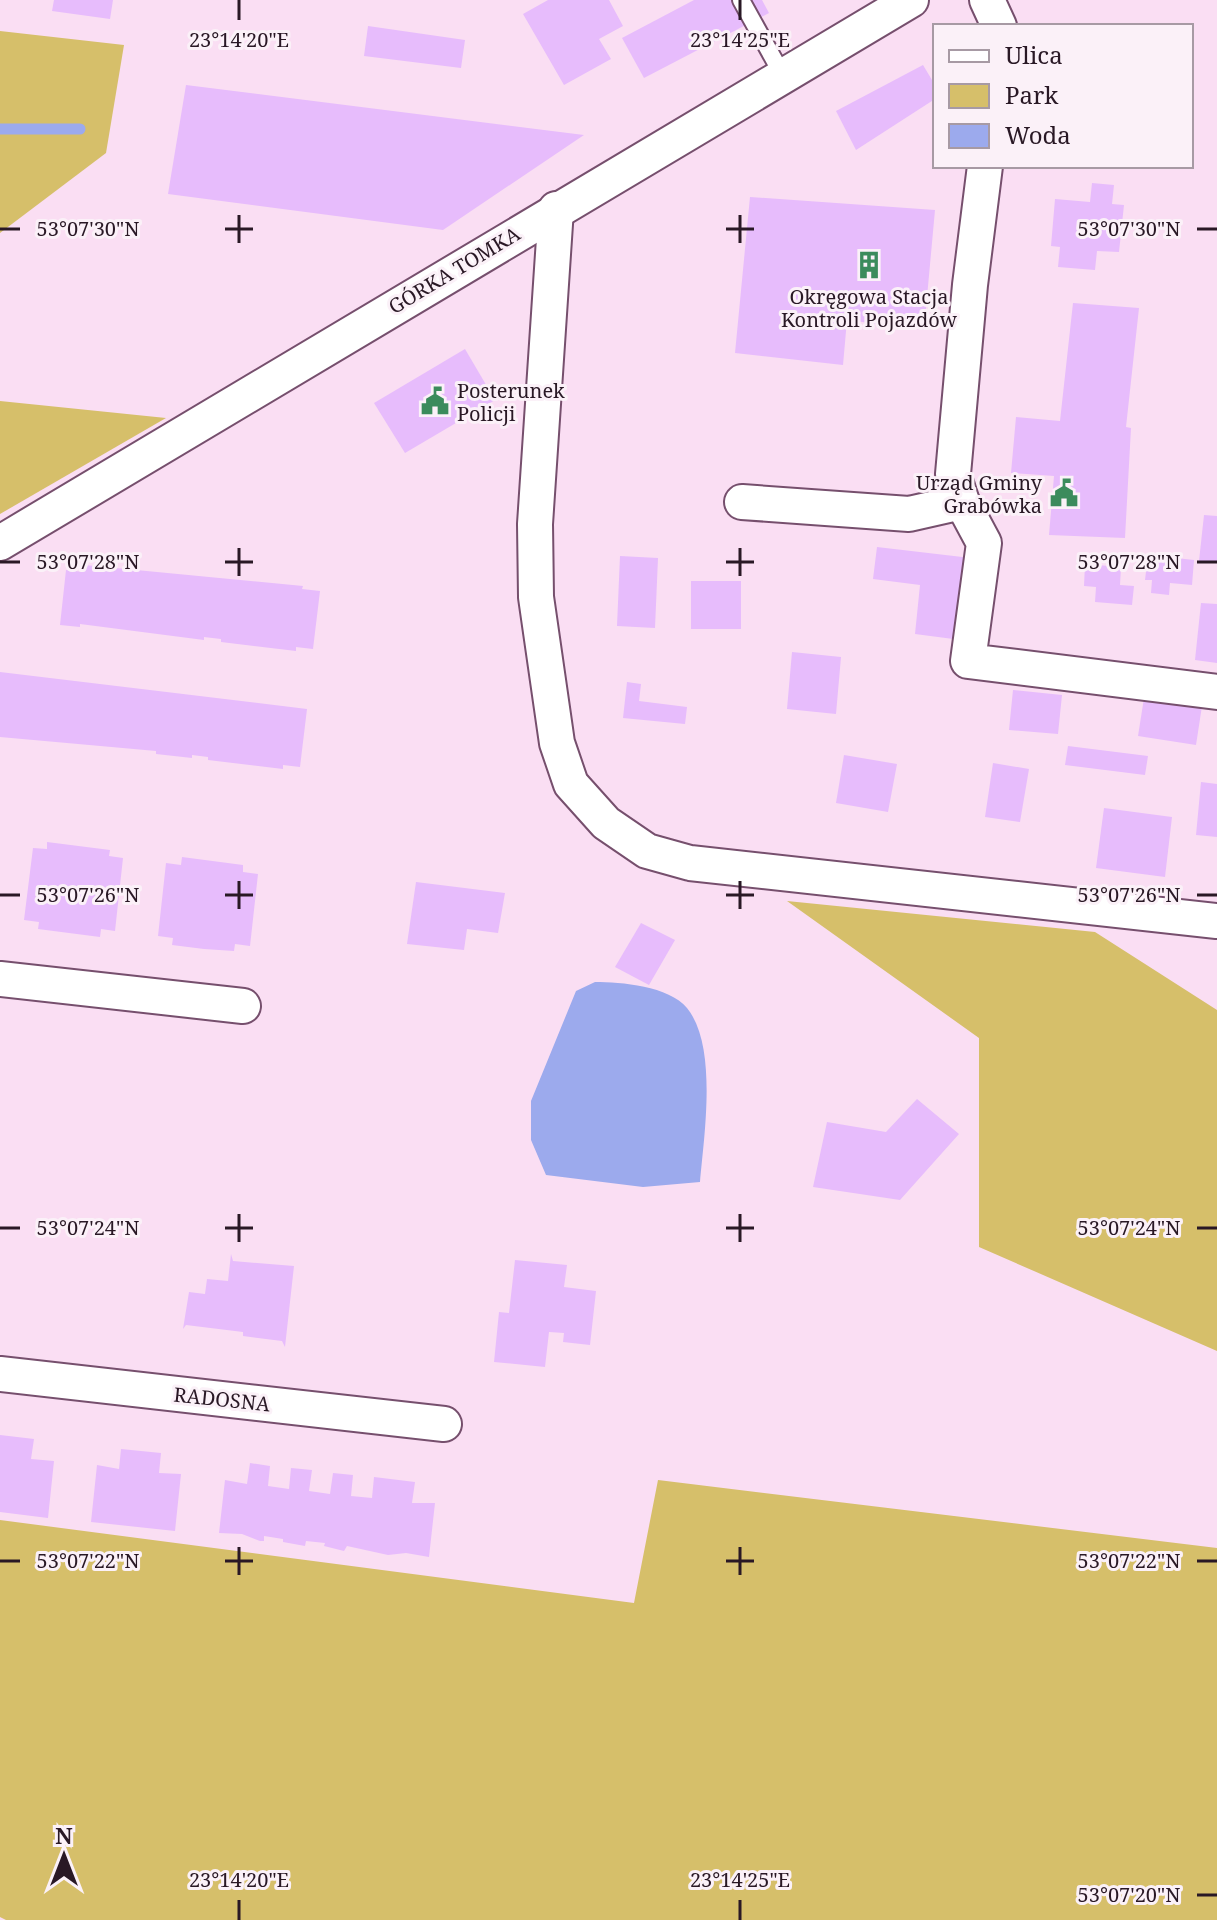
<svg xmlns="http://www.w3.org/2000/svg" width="1217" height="1920" viewBox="0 0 1217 1920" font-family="'Noto Serif',serif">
<rect width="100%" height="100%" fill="#fadef3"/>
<g fill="#d6bf6a">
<path d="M 0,31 L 124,45 L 106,153 L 0,233 Z"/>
<path d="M 0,401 L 166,418 L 0,514 Z"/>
<path d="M 787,901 L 1095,932 L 1217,1010 L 1217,1351 L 979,1247 L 979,1038 Z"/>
<path d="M 658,1480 L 1217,1548 L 1217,1920 L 6,1920 L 0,1917 L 0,1520 L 634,1603 Z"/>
</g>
<path fill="#9caaed" d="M 595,982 C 621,982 669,986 687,1008 C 718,1046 704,1136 700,1182 L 643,1187 L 546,1175 L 531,1140 L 531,1101 L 576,991 Z"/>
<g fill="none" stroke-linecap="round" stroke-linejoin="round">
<path stroke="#9caaed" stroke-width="11" d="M 0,129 L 80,129"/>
</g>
<g fill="#e7bcfc">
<path d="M 54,0 L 113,0 L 110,19 L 52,11 Z"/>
<path d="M 548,0 L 609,0 L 623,26 L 599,39 L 611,59 L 564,85 L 523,14 Z"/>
<path d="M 694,0 L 762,0 L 769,13 L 644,78 L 622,38 Z"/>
<path d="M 368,26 L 465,40 L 461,68 L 364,56 Z"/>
<path d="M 923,65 L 935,85 L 935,99 L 856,150 L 836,111 Z"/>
<path d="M 186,85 L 584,135 L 443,230 L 168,194 Z"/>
<path d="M 1092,183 L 1114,185 L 1112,204 L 1124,205 L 1119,252 L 1097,251 L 1095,270 L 1058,267 L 1060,247 L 1051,246 L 1055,199 L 1090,202 Z"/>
<path d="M 750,197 L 935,210 L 924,330 L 847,320 L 843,365 L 735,353 Z"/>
<path d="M 1073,303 L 1139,308 L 1126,427 L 1131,428 L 1125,538 L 1049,535 L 1054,476 L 1011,473 L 1016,417 L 1060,421 Z"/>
<path d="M 465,349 L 495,400 L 405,453 L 374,403 Z"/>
<path d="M 1204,515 L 1217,516 L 1217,562 L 1199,561 Z"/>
<path d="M 877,547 L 971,558 L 961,640 L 915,634 L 920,585 L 873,579 Z"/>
<path d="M 1148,555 L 1194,560 L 1192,585 L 1170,583 L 1169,595 L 1151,593 L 1152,580 L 1145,580 Z"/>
<path d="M 620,556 L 658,558 L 655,628 L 617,626 Z"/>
<path d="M 1085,564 L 1121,567 L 1120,585 L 1134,586 L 1132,605 L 1095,602 L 1096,587 L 1084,586 Z"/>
<path d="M 84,565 L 303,586 L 302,589 L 320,591 L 313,649 L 296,647 L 296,651 L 221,642 L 221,639 L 204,637 L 204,640 L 80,624 L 80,627 L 60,625 L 66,570 L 83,572 Z"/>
<rect x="691" y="581" width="50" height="48"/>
<path d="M 1201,603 L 1217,604 L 1217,663 L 1195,660 Z"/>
<path d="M 792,652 L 841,657 L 836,714 L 787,709 Z"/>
<path d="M 0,672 L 307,709 L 300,767 L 283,765 L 283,769 L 208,760 L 208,757 L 192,755 L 192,758 L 156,754 L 156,751 L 0,737 Z"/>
<path d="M 627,682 L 641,684 L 639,701 L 687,707 L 685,724 L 623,718 Z"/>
<path d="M 1013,690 L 1062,695 L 1058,734 L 1009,730 Z"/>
<path d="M 1144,698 L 1202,706 L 1196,745 L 1138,736 Z"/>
<path d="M 1068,746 L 1148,756 L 1145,775 L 1065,765 Z"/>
<path d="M 844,755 L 897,764 L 888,812 L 836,803 Z"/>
<path d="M 993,763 L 1029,769 L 1020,822 L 985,817 Z"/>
<path d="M 1201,782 L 1217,784 L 1217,837 L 1196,835 Z"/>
<path d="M 1104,808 L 1172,817 L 1165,877 L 1096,868 Z"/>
<path d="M 47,842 L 110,850 L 109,856 L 123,858 L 115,931 L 101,929 L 100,937 L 38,929 L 39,922 L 24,920 L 33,848 L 47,849 Z"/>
<path d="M 182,857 L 243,865 L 243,872 L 258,874 L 250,946 L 235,944 L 234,951 L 204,949 L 172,945 L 173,938 L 158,936 L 166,863 L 181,865 Z"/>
<path d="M 416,882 L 505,893 L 498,933 L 467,929 L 464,950 L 407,944 Z"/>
<path d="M 641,923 L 675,940 L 649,985 L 615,967 Z"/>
<path d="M 917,1099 L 959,1134 L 900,1200 L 813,1187 L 827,1122 L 886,1132 Z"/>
<path d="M 231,1254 L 233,1261 L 294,1266 L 285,1347 L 282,1341 L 243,1336 L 243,1332 L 186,1325 L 183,1329 L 189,1292 L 205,1294 L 207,1279 L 228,1281 Z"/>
<path d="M 515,1260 L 567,1265 L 564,1287 L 596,1291 L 590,1345 L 563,1342 L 564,1333 L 549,1332 L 545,1367 L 494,1362 L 499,1312 L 509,1313 Z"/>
<path d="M 0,1435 L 34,1439 L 31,1459 L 54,1461 L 48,1518 L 0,1512 Z"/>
<path d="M 121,1449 L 161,1453 L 159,1473 L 181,1474 L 175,1531 L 91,1522 L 97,1465 L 119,1469 Z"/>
<path d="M 250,1463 L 270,1466 L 268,1486 L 289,1489 L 291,1468 L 312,1470 L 309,1491 L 330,1494 L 333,1473 L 353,1475 L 351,1496 L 372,1498 L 374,1477 L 415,1482 L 412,1503 L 435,1503 L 429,1557 L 406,1553 L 388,1555 L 347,1546 L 344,1551 L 324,1546 L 325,1543 L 306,1541 L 305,1546 L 283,1542 L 283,1539 L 264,1536 L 264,1541 L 260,1541 L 242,1534 L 219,1533 L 225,1480 L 247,1484 Z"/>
</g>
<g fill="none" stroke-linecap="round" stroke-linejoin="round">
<defs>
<path id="service" d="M 741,0 L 782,74"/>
<g id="minor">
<path d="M 987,0 L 999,26"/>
<path d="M 556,209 L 535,524 L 536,597 L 557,743 L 571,784 L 606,823 L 647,851 L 690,863 L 1217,921"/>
<path d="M 742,502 L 909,514 L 962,502 L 953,474 L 970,285 L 985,166"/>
<path d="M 962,502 L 984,543 L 968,661 L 1217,692"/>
<path d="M 0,543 L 911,0"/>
<path d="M 0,979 L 243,1006"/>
<path d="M 0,1374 L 444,1424"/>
</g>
</defs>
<use href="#service" stroke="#764f6d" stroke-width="20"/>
<use href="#minor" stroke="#764f6d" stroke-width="38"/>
<use href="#service" stroke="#fff" stroke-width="16"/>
<use href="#minor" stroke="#fff" stroke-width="34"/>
</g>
<path fill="none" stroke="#291825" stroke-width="3" d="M 239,0 L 239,20M 740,0 L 740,20M 239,215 L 239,243M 740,215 L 740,243M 0,229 L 20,229M 225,229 L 253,229M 726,229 L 754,229M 1197,229 L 1217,229M 239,548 L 239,576M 740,548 L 740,576M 0,562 L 20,562M 225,562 L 253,562M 726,562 L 754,562M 1197,562 L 1217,562M 239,881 L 239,909M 740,881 L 740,909M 0,895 L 20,895M 225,895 L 253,895M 726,895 L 754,895M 1197,895 L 1217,895M 239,1214 L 239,1242M 740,1214 L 740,1242M 0,1228 L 20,1228M 225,1228 L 253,1228M 726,1228 L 754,1228M 1197,1228 L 1217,1228M 239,1547 L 239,1575M 740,1547 L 740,1575M 0,1561 L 20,1561M 225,1561 L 253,1561M 726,1561 L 754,1561M 1197,1561 L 1217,1561M 1197,1895 L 1217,1895M 239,1900 L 239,1920M 740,1900 L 740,1920"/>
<defs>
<symbol id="building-bare" viewBox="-9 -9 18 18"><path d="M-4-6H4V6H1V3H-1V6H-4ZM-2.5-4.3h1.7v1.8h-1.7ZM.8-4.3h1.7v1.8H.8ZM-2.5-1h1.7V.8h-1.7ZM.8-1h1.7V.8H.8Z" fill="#3b8b5c" stroke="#fbf1f8" stroke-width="2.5" paint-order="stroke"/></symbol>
<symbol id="civic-bare" viewBox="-9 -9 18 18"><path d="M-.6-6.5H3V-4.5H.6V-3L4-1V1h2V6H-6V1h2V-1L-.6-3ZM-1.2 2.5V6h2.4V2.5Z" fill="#3b8b5c" stroke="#fbf1f8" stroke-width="2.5" paint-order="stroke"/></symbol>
</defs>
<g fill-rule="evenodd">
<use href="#building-bare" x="849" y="245" width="40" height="40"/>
<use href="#civic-bare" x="415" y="381" width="40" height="40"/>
<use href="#civic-bare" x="1044" y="473" width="40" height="40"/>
</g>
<g text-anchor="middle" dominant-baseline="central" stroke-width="6" stroke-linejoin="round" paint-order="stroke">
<g font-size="20" fill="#291825" stroke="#fbf1f8">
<text transform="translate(454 270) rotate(-31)">GÓRKA TOMKA</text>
<text transform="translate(222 1399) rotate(6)">RADOSNA</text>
</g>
<g font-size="20" fill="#291825" stroke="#fbf1f8">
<text x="869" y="296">Okręgowa Stacja<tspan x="869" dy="23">Kontroli Pojazdów</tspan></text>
<text x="457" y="390" text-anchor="start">Posterunek<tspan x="457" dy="23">Policji</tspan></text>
<text x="1042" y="482" text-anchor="end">Urząd Gminy<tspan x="1042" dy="23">Grabówka</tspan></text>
</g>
</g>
<g font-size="20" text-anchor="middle" fill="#291825" stroke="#fbf1f8" stroke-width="6" stroke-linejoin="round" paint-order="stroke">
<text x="239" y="47">23°14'20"E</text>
<text x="740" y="47">23°14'25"E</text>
<text x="88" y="236">53°07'30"N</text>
<text x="1129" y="236">53°07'30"N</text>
<text x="88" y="569">53°07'28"N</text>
<text x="1129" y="569">53°07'28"N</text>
<text x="88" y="902">53°07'26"N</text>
<text x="1129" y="902">53°07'26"N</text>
<text x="88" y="1235">53°07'24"N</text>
<text x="1129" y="1235">53°07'24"N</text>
<text x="88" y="1568">53°07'22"N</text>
<text x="1129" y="1568">53°07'22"N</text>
<text x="239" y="1887">23°14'20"E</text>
<text x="740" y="1887">23°14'25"E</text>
<text x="1129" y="1902">53°07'20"N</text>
</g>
<rect x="933" y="24" width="260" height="144" fill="#fbf1f8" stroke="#a79aa4" stroke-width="2"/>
<rect x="949" y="50" width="40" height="12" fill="#ffffff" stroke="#a79aa4" stroke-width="2"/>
<text x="1005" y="64" font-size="24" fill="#291825">Ulica</text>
<rect x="949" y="84" width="40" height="24" fill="#d6bf6a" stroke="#a79aa4" stroke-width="2"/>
<text x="1005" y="104" font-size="24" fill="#291825">Park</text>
<rect x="949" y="124" width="40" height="24" fill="#9caaed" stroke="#a79aa4" stroke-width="2"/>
<text x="1005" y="144" font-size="24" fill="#291825">Woda</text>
<g transform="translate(64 1856)" stroke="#fbf1f8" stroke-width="6" paint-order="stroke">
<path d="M0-6L14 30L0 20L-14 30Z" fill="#291825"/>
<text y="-12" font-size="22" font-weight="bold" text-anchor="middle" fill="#291825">N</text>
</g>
</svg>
